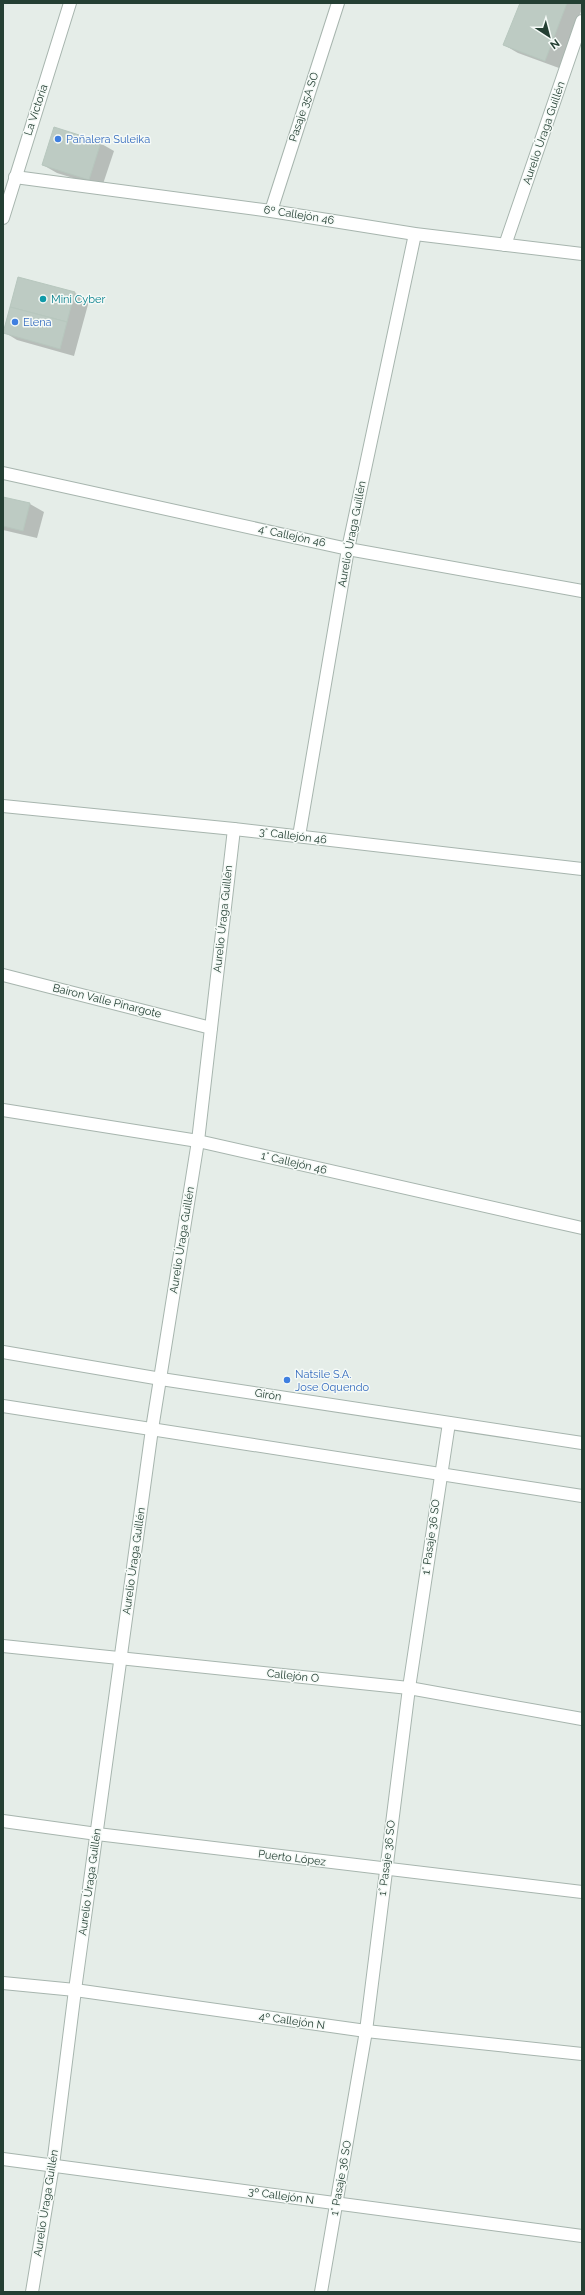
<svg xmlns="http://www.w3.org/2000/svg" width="585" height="2295" viewBox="0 0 585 2295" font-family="Raleway,sans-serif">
<rect width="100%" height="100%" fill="#e5ede8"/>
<g fill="#0003">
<path d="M 521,3 L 582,3 L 582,9 L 559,68 L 518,53 L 504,45 Z"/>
<path d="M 100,143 L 114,151 L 102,187 L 57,173 L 43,165 Z"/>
<path d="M 75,293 L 89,301 L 74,356 L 17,340 L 4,332 Z"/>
<path d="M 3,498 L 30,504 L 44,512 L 37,538 L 3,530 Z"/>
</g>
<g fill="#bdcbc3" stroke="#b7c7be">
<path d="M 520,3 L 567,3 L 545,61 L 503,45 Z"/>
<path d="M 54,127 L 101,142 L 89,180 L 42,165 Z"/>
<path d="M 18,277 L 75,292 L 67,322 L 10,307 Z"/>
<path d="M 10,307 L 67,322 L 60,349 L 3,333 Z"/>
<path d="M 3,497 L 30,503 L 23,531 L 3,526 Z"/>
</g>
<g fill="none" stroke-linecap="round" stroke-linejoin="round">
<defs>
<g id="minor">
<path d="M 15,177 L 271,211 L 415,234 L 582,254"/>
<path d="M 271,211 L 338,3"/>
<path d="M 3,218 L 70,3"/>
<path d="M 505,245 L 582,21"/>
<path d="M 3,473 L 348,549 L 582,591"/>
<path d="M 3,806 L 234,829 L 582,869"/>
<path d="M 299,836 L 348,549 L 415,234"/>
<path d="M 3,975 L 211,1028"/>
<path d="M 3,1110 L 198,1141 L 582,1228"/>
<path d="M 3,1352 L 161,1379 L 582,1443"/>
<path d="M 3,1406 L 582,1496"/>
<path d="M 3,1646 L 409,1688 L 582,1719"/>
<path d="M 3,1821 L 97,1834 L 582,1892"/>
<path d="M 3,1983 L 75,1990 L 366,2031 L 582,2054"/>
<path d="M 3,2159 L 582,2236"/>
<path d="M 32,2292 L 53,2165 L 75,1990 L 152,1429 L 198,1141 L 234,829"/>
<path d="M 321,2292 L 366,2031 L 409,1688 L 449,1423"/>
</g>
</defs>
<use href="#minor" stroke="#a7b5ae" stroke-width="14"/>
<use href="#minor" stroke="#fff" stroke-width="12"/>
</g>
<g fill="#3f7fe0" stroke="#f5faf7" stroke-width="1.5">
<circle cx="58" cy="139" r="4"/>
<circle cx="15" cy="322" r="4"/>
<circle cx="287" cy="1380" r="4"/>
</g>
<circle fill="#0f9aa8" stroke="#f5faf7" stroke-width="1.5" cx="43" cy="299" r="4"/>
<g text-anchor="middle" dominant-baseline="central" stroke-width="3" stroke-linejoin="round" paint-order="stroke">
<g font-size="11" fill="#243f33" stroke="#f5faf7">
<text transform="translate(304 107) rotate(-72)">Pasaje 35A SO</text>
<text transform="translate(36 110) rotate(-72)">La Victoria</text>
<text transform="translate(544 133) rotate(-71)">Aurelio Úraga Guillén</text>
<text transform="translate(299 215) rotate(9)">6º Callejón 46</text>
<text transform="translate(352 534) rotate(-79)">Aurelio Úraga Guillén</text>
<text transform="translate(292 536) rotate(12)">4° Callejón 46</text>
<text transform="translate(293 836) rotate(7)">3° Callejón 46</text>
<text transform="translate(223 919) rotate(-84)">Aurelio Úraga Guillén</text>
<text transform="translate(107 1001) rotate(14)">Bairon Valle Pinargote</text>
<text transform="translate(294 1163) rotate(13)">1° Callejón 46</text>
<text transform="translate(182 1240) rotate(-81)">Aurelio Úraga Guillén</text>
<text transform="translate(268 1395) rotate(9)">Girón</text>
<text transform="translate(431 1537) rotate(-82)">1° Pasaje 36 SO</text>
<text transform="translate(134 1561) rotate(-82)">Aurelio Úraga Guillén</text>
<text transform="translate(293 1676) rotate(6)">Callejón O</text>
<text transform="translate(292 1858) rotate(7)">Puerto López</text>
<text transform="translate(387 1858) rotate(-83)">1° Pasaje 36 SO</text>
<text transform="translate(90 1882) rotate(-82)">Aurelio Úraga Guillén</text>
<text transform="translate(292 2021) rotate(8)">4º Callejón N</text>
<text transform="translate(341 2178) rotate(-80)">1° Pasaje 36 SO</text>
<text transform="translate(281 2196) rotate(8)">3º Callejón N</text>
<text transform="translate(46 2203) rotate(-81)">Aurelio Úraga Guillén</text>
</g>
<g font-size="11" fill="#366cbe" stroke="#f5faf7" text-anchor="start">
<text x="66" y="139">Pañalera Suleika</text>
<text x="23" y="322">Elena</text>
<text x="295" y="1374">Natsile S.A.<tspan x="295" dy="13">Jose Oquendo</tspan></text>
</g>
<g font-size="11" fill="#0d838f" stroke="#f5faf7" text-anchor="start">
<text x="51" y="299">Mini Cyber</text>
</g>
</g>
<rect width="585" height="2295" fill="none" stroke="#243f33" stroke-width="8"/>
<g transform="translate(549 36) rotate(144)" stroke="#f5faf7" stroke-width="3" paint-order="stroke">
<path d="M0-3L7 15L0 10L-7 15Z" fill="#243f33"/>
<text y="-6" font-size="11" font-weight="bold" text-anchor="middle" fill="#243f33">N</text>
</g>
</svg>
